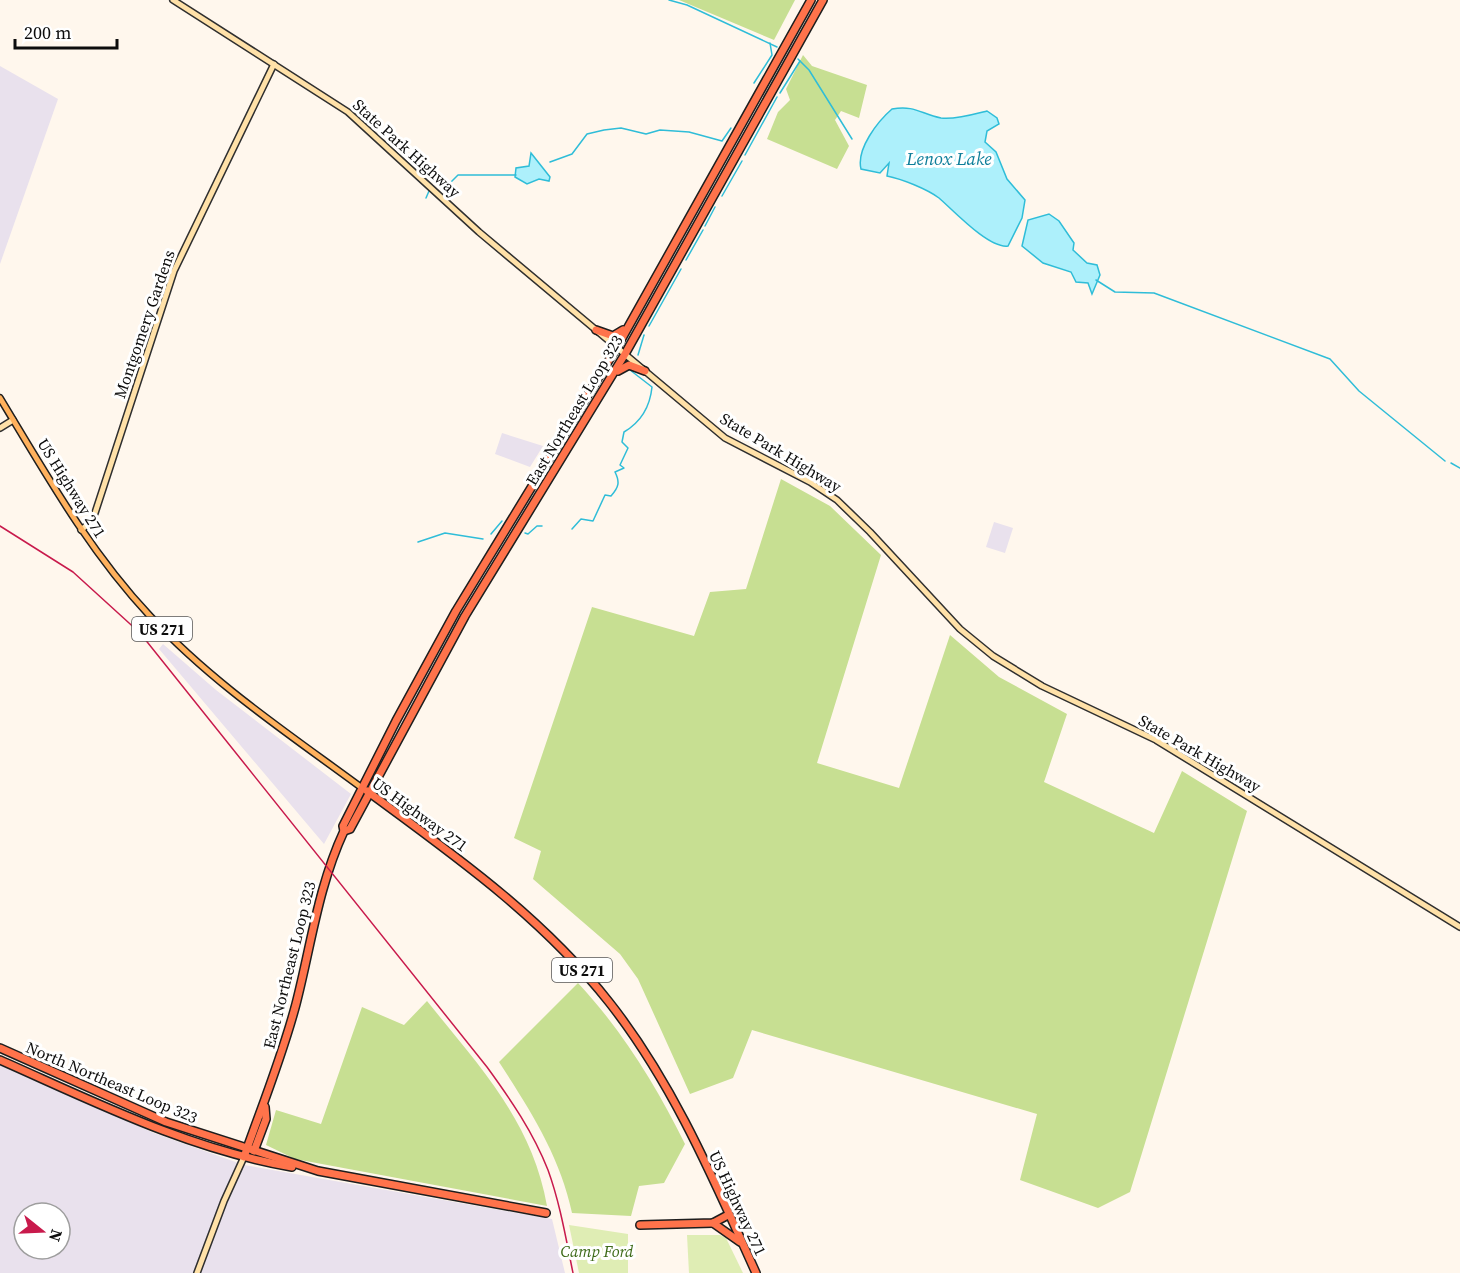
<svg xmlns="http://www.w3.org/2000/svg" width="1460" height="1273" viewBox="0 0 1460 1273" font-family="'Source Serif 4',serif">
<rect width="100%" height="100%" fill="#fff7ed"/>
<g fill="#e9e1ed" fill-rule="evenodd">
<path d="M 0,66 L 58,99 L 0,264 Z"/>
<path d="M 502,433 L 543,446 L 530,467 L 495,454 Z"/>
<path d="M 994,522 L 1013,528 L 1005,553 L 986,547 Z"/>
<path d="M 163,644 L 216,690 L 351,794 L 324,844 L 159,649 Z"/>
<path d="M 0,1065 L 154,1133 L 244,1165 L 552,1219 L 565,1273 L 0,1273 ZM 24,1213 L 60,1213 L 60,1249 L 24,1249 Z"/>
</g>
<g fill="#dfedb4">
<path d="M 569,1225 L 628,1234 L 628,1273 L 579,1273 Z"/>
<path d="M 687,1235 L 720,1235 L 726,1238 L 743,1273 L 689,1273 Z"/>
</g>
<g fill="#c7df92">
<path d="M 679,0 L 795,0 L 774,40 Z"/>
<path d="M 803,55 L 812,66 L 867,85 L 859,118 L 841,111 L 835,120 L 849,146 L 837,169 L 767,139 L 778,112 L 790,100 L 786,89 Z"/>
<path d="M 781,479 L 830,506 L 881,555 L 817,763 L 899,788 L 950,635 L 999,677 L 1067,714 L 1044,782 L 1154,833 L 1182,771 L 1247,811 L 1130,1192 L 1098,1208 L 1020,1180 L 1037,1114 L 752,1030 L 733,1078 L 690,1094 L 638,979 L 620,954 L 533,879 L 541,851 L 514,838 L 592,607 L 694,636 L 710,592 L 746,589 Z"/>
<path d="M 578,983 C 622,1030 657,1087 685,1144 L 664,1183 L 639,1186 L 631,1216 L 572,1213 C 560,1156 530,1110 499,1062 Z"/>
<path d="M 427,1001 C 479,1066 532,1121 547,1206 L 295,1159 L 266,1145 L 276,1110 L 321,1124 L 362,1007 L 404,1025 Z"/>
</g>
<g fill="#adf0fb" stroke="#2fbdd8" stroke-width="1.5">
<path d="M 892,109 C 915,105 921,114 941,118 C 954,120 975,114 987,111 L 997,118 L 999,124 L 987,131 L 985,142 L 996,152 L 1007,179 L 1025,200 L 1022,218 L 1008,246 C 989,249 953,210 939,198 C 927,189 902,179 887,176 L 889,163 L 880,173 L 861,169 C 856,149 878,121 892,109 Z"/>
<path d="M 531,153 L 550,177 L 549,181 L 539,179 L 527,184 L 515,177 L 516,168 L 529,166 Z"/>
<path d="M 1049,214 L 1059,221 L 1074,243 L 1073,250 L 1087,263 L 1097,265 L 1100,275 L 1092,294 L 1088,283 L 1076,282 L 1071,272 L 1043,263 L 1022,246 L 1028,220 Z"/>
</g>
<g fill="none" stroke-linecap="round" stroke-linejoin="round">
<g stroke="#2fbdd8" stroke-width="1.5">
<path d="M 669,0 L 687,5 L 777,47"/>
<path d="M 798,59 L 809,70 L 852,139"/>
<path d="M 754,83 L 772,55 L 770,43"/>
<path d="M 780,93 L 800,61"/>
<path d="M 745,155 L 777,97"/>
<path d="M 550,162 L 572,154 L 587,134 L 604,130 L 621,128 L 646,134 L 660,130 L 689,132 L 722,141 L 731,128"/>
<path d="M 436,184 L 450,183 L 458,175 L 516,175"/>
<path d="M 722,196 L 742,161"/>
<path d="M 426,198 L 429,191"/>
<path d="M 705,226 L 715,207"/>
<path d="M 686,260 L 703,230"/>
<path d="M 1096,280 L 1115,292 L 1154,293 L 1330,359 L 1359,391 L 1445,461"/>
<path d="M 649,326 L 681,269"/>
<path d="M 638,355 L 644,335"/>
<path d="M 1451,463 L 1460,468"/>
<path d="M 572,529 L 581,519 L 593,521 L 605,495 L 611,496 C 619,487 620,482 615,472 L 624,468 L 620,465 L 628,448 L 622,442 L 624,432 C 641,422 650,407 652,387 L 630,370"/>
<path d="M 525,533 L 528,534 L 537,526 L 542,526"/>
<path d="M 491,534 L 502,521"/>
<path d="M 418,542 L 445,533 L 483,539"/>
</g>
<defs>
<g id="secondary">
<path d="M 173,0 L 348,112 L 479,232 L 725,438 L 810,482 L 837,500 L 870,532 L 960,629 L 993,656 L 1042,686 L 1156,740 L 1460,927"/>
<path d="M 0,428 L 13,420"/>
<path d="M 81,530 L 91,522 L 95,513 L 174,271 L 274,64"/>
<path d="M 197,1273 L 224,1201 L 244,1157"/>
</g>
<path id="primary" d="M 0,398 C 46,474 89,551 150,616 C 212,683 289,734 362,788"/>
<g id="highway">
<path d="M 596,330 L 613,336 L 623,330"/>
<path d="M 618,371 L 629,365 L 645,371"/>
<path d="M 367,791 C 454,855 542,917 609,1002 C 673,1083 714,1180 756,1273"/>
<path d="M 344,831 L 350,829 L 465,616 L 625,354 L 823,0"/>
<path d="M 0,1048 L 166,1122 L 318,1171 L 546,1213"/>
<path d="M 0,1060 C 95,1102 188,1149 292,1167"/>
<path d="M 254,1151 L 266,1119 L 265,1107"/>
<path d="M 244,1157 C 262,1106 282,1057 296,1004 C 311,946 318,887 344,831 L 343,826 L 396,721 L 456,611 L 617,347 L 811,0"/>
<path d="M 713,1223 L 740,1242"/>
<path d="M 640,1225 L 713,1223 L 728,1215"/>
</g>
</defs>
<use href="#secondary" stroke="#2f2f2f" stroke-width="8"/>
<use href="#primary" stroke="#1e1e1e" stroke-width="8"/>
<use href="#highway" stroke="#1e1e1e" stroke-width="10"/>
<use href="#secondary" stroke="#ffe1a8" stroke-width="5"/>
<use href="#primary" stroke="#ffb15d" stroke-width="5"/>
<use href="#highway" stroke="#ff734b" stroke-width="7"/>
<path stroke="#c81a4c" stroke-width="1.5" d="M 0,526 L 73,572 L 140,633 L 487,1067 C 511,1100 533,1132 548,1170 C 560,1203 566,1239 573,1273"/>
</g>
<g text-anchor="middle" dominant-baseline="central" stroke-width="6" stroke-linejoin="round" paint-order="stroke">
<g fill="#fff" stroke="#565656" stroke-width="1.5">
<rect x="132" y="617" width="60" height="24" rx="4.5"/>
<rect x="552" y="958" width="60" height="24" rx="4.5"/>
</g>
<g font-size="15" font-weight="bold" fill="#0d0d0d">
<text x="162" y="629">US 271</text>
<text x="582" y="970">US 271</text>
</g>
<g font-size="16" fill="#0d0d0d" stroke="#fff">
<text transform="translate(407 148) rotate(42)">State Park Highway</text>
<text transform="translate(144 324) rotate(-71)">Montgomery Gardens</text>
<text transform="translate(574 410) rotate(-59)">East Northeast Loop 323</text>
<text transform="translate(781 452) rotate(31)">State Park Highway</text>
<text transform="translate(72 488) rotate(58)">US Highway 271</text>
<text transform="translate(1200 753) rotate(30)">State Park Highway</text>
<text transform="translate(420 814) rotate(36)">US Highway 271</text>
<text transform="translate(289 965) rotate(-76)">East Northeast Loop 323</text>
<text transform="translate(112 1082) rotate(23)">North Northeast Loop 323</text>
<text transform="translate(738 1203) rotate(65)">US Highway 271</text>
</g>
<g font-size="16" font-style="italic" fill="#3d6a18" stroke="#fff">
<text x="597" y="1251">Camp Ford</text>
</g>
<g font-size="18" font-style="italic" fill="#0d7e9a" stroke="#fff">
<text x="949" y="158">Lenox Lake</text>
</g>
</g>
<g transform="translate(42 1231) rotate(108)"><circle r="28" fill="#ffffff" stroke="#9e9e9e" stroke-width="1.5"/>
<path d="M0-4.5L10 22L0 15L-10 22Z" fill="#c81a4c"/>
<text y="-9" font-size="16" font-weight="bold" text-anchor="middle" fill="#0d0d0d">N</text>
</g>
<path d="M15 39v9h102v-9" fill="none" stroke="#0d0d0d" stroke-width="3"/>
<text x="24" y="39" font-size="18" fill="#0d0d0d" stroke="#ffffff" stroke-width="4.5" paint-order="stroke">200 m</text>
</svg>
